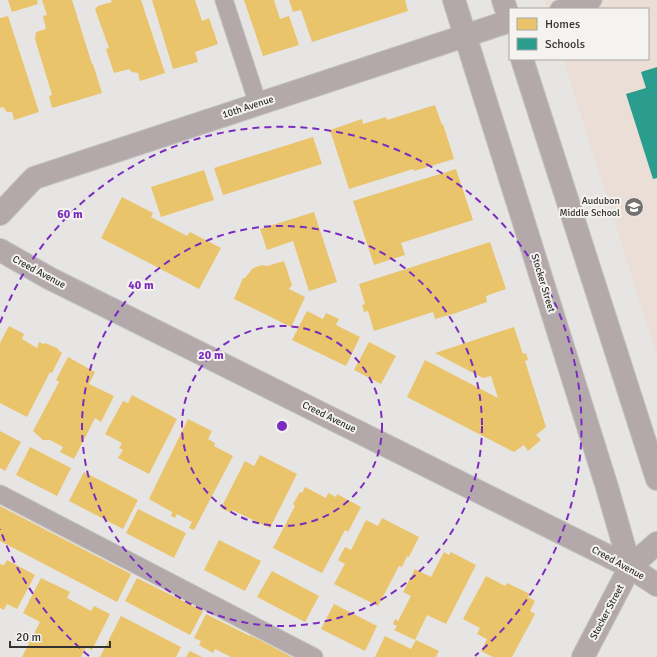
<svg xmlns="http://www.w3.org/2000/svg" width="657" height="657" viewBox="0 0 657 657" font-family="Signika,sans-serif">
<rect width="100%" height="100%" fill="#e6e5e4"/>
<path fill="#eaded6" d="M 544,0 L 657,0 L 657,356 L 563,59 L 648,59 L 648,9 L 547,9 Z"/>
<g fill="#e9c46a">
<path d="M 8,0 L 37,0 L 38,4 L 12,12 Z"/>
<path d="M 42,0 L 72,0 L 92,64 L 93,64 L 102,93 L 52,108 L 49,96 L 52,95 L 35,39 L 36,32 L 46,29 L 43,16 L 47,15 Z"/>
<path d="M 111,0 L 141,0 L 165,73 L 140,81 L 138,73 L 132,72 L 129,69 L 114,73 L 106,49 L 109,48 L 95,9 L 98,6 L 112,2 Z"/>
<path d="M 152,0 L 195,0 L 202,21 L 209,18 L 218,44 L 195,52 L 198,62 L 173,69 Z"/>
<path d="M 244,0 L 274,0 L 280,19 L 289,16 L 299,45 L 263,56 Z"/>
<path d="M 289,0 L 405,0 L 408,11 L 312,42 L 301,10 L 293,12 Z"/>
<path d="M 8,16 L 39,112 L 14,120 L 12,112 L 7,112 L 3,107 L 0,108 L 0,18 Z"/>
<path d="M 435,105 L 442,125 L 443,124 L 454,159 L 414,171 L 413,169 L 349,189 L 330,130 L 362,119 L 363,124 L 386,117 L 387,120 Z"/>
<path d="M 313,137 L 322,164 L 223,195 L 214,168 Z"/>
<path d="M 456,169 L 473,220 L 401,243 L 405,255 L 374,265 L 353,201 Z"/>
<path d="M 204,170 L 214,200 L 161,217 L 151,187 Z"/>
<path d="M 122,197 L 153,213 L 151,217 L 187,236 L 190,232 L 221,248 L 199,289 L 101,238 Z"/>
<path d="M 314,212 L 337,282 L 309,291 L 293,241 L 267,250 L 260,229 Z"/>
<path d="M 490,242 L 506,289 L 486,296 L 487,302 L 456,313 L 435,319 L 433,312 L 374,331 L 368,311 L 364,312 L 362,305 L 365,304 L 359,284 Z"/>
<path d="M 284,261 L 292,285 L 289,289 L 305,297 L 291,327 L 234,299 L 243,278 L 245,278 L 253,268 L 262,265 L 267,266 Z"/>
<path d="M 307,311 L 323,319 L 326,313 L 339,319 L 336,325 L 360,337 L 346,366 L 292,340 Z"/>
<path d="M 9,326 L 24,334 L 22,339 L 37,348 L 39,342 L 44,344 L 45,343 L 59,349 L 58,350 L 62,353 L 52,373 L 50,372 L 27,417 L 0,403 L 0,343 Z"/>
<path d="M 514,327 L 523,354 L 526,353 L 528,360 L 525,361 L 546,427 L 536,435 L 541,440 L 528,451 L 524,445 L 514,452 L 407,397 L 425,360 L 498,398 L 491,376 L 483,378 L 435,353 Z"/>
<path d="M 369,342 L 396,356 L 381,384 L 354,370 Z"/>
<path d="M 68,357 L 95,372 L 89,384 L 114,396 L 101,422 L 95,418 L 74,459 L 60,452 L 63,447 L 50,440 L 43,440 L 33,431 L 59,382 L 56,380 Z"/>
<path d="M 132,395 L 177,419 L 149,474 L 118,458 L 123,450 L 119,448 L 122,443 L 105,434 L 123,401 L 128,403 Z"/>
<path d="M 188,419 L 212,431 L 208,439 L 215,443 L 214,446 L 233,456 L 194,530 L 189,528 L 192,522 L 177,514 L 175,518 L 171,516 L 172,512 L 149,499 Z"/>
<path d="M 0,431 L 21,442 L 5,471 L 0,468 Z"/>
<path d="M 30,447 L 71,468 L 57,496 L 16,475 Z"/>
<path d="M 260,455 L 297,474 L 270,528 L 232,510 L 231,513 L 221,508 L 245,461 L 254,466 Z"/>
<path d="M 84,472 L 138,500 L 123,529 L 69,501 Z"/>
<path d="M 305,487 L 326,498 L 328,493 L 336,497 L 337,494 L 361,507 L 348,532 L 345,530 L 322,573 L 273,548 L 295,506 L 293,504 L 300,492 L 302,493 Z"/>
<path d="M 0,506 L 131,574 L 117,602 L 0,541 Z"/>
<path d="M 138,509 L 186,533 L 174,558 L 126,533 Z"/>
<path d="M 382,518 L 419,537 L 409,557 L 407,556 L 402,567 L 399,566 L 378,606 L 334,584 L 345,564 L 338,560 L 345,547 L 351,550 L 366,520 L 378,526 Z"/>
<path d="M 219,540 L 261,561 L 245,591 L 204,570 Z"/>
<path d="M 444,552 L 449,555 L 451,552 L 476,565 L 446,624 L 427,615 L 415,640 L 394,630 L 397,626 L 393,624 L 395,619 L 398,621 L 411,596 L 403,592 L 415,569 L 431,577 Z"/>
<path d="M 7,560 L 35,575 L 17,609 L 7,604 L 4,610 L 0,608 L 0,564 L 4,565 Z"/>
<path d="M 272,571 L 319,596 L 305,622 L 257,597 Z"/>
<path d="M 486,576 L 505,586 L 507,583 L 530,594 L 528,597 L 535,601 L 530,611 L 535,614 L 512,657 L 493,657 L 481,651 L 487,639 L 477,634 L 480,628 L 463,619 Z"/>
<path d="M 41,578 L 70,592 L 67,598 L 91,611 L 94,606 L 110,614 L 92,650 L 86,647 L 81,657 L 22,657 L 40,622 L 23,613 Z"/>
<path d="M 137,578 L 203,611 L 190,635 L 125,601 Z"/>
<path d="M 334,604 L 377,626 L 365,651 L 321,629 Z"/>
<path d="M 206,614 L 250,636 L 250,635 L 292,657 L 231,657 L 215,649 L 213,653 L 199,645 L 201,641 L 194,638 Z"/>
<path d="M 121,616 L 181,647 L 176,657 L 100,657 Z"/>
<path d="M 385,636 L 411,649 L 416,640 L 439,651 L 436,657 L 375,657 Z"/>
<path d="M 190,651 L 202,657 L 186,657 Z"/>
</g>
<path fill="#2a9d8f" d="M 657,67 L 657,178 L 653,179 L 626,94 L 646,88 L 641,72 Z"/>
<g fill="none" stroke-linecap="round" stroke-linejoin="round">
<defs>
<g id="service">
<path d="M 224,0 L 258,104"/>
<path d="M 559,9 L 593,0"/>
<path d="M 0,494 L 314,657"/>
</g>
<g id="minor">
<path d="M 0,214 L 34,178 L 510,21"/>
<path d="M 0,250 L 49,278 L 630,567 L 583,657"/>
</g>
<g id="tertiary">
<path d="M 454,0 L 607,487 L 630,567"/>
<path d="M 503,0 L 510,21"/>
<path d="M 522,59 L 657,479"/>
<path d="M 630,567 L 657,543"/>
<path d="M 630,567 L 657,585"/>
</g>
</defs>
<use href="#service" stroke="#c2c1c0" stroke-width="19"/>
<use href="#minor" stroke="#c2c1c0" stroke-width="24"/>
<use href="#tertiary" stroke="#c2c1c0" stroke-width="24"/>
<use href="#service" stroke="#b3a9ab" stroke-width="17"/>
<use href="#minor" stroke="#b3a9ab" stroke-width="22"/>
<use href="#tertiary" stroke="#b3a9ab" stroke-width="22"/>
</g>
<g fill="none" stroke="#7b2cbf" stroke-width="2" stroke-dasharray="7 5">
<circle cx="282" cy="426" r="100"/>
<circle cx="282" cy="426" r="200"/>
<path d="M89 656A300 300 0 0 1 0 529M0 323A300 300 0 1 1 475 656"/>
</g>
<defs>
<symbol id="school-disc" viewBox="-11 -11 22 22"><circle r="9.5" fill="#727170" stroke="#f4f3f0"/><path d="M0-5L7-2L0 1L-7-2ZM-4 1L0 2.5L4 1V4Q0 6-4 4Z" fill="#fff"/></symbol>
</defs>
<g fill-rule="evenodd">
<use href="#school-disc" x="623" y="196" width="22" height="22"/>
</g>
<g text-anchor="middle" dominant-baseline="central" stroke-width="4" stroke-linejoin="round" paint-order="stroke">
<g font-size="10" fill="#343332" stroke="#f4f3f0">
<text transform="translate(248 107) rotate(-18)">10th Avenue</text>
<text transform="translate(39 272) rotate(28)">Creed Avenue</text>
<text transform="translate(543 283) rotate(73)">Stocker Street</text>
<text transform="translate(329 417) rotate(26)">Creed Avenue</text>
<text transform="translate(618 563) rotate(29)">Creed Avenue</text>
<text transform="translate(607 612) rotate(-62)">Stocker Street</text>
</g>
<g font-size="10" fill="#343332" stroke="#f4f3f0" text-anchor="end">
<text x="620" y="201">Audubon<tspan x="620" dy="12">Middle School</tspan></text>
</g>
</g>
<circle cx="282" cy="426" r="6" fill="#7b2cbf" stroke="#f4f3f0" stroke-width="2"/>
<g font-size="12" text-anchor="middle" font-weight="bold" fill="#7b2cbf" stroke="#f4f3f0" stroke-width="4" stroke-linejoin="round" paint-order="stroke">
<text x="70" y="218">60 m</text>
<text x="141" y="289">40 m</text>
<text x="211" y="359">20 m</text>
</g>
<rect x="509" y="8" width="140" height="52" fill="#f4f3f0" stroke="#a7a6a4"/>
<rect x="517" y="18" width="20" height="12" fill="#e9c46a" stroke="#a7a6a4"/>
<text x="545" y="28" font-size="12" fill="#343332">Homes</text>
<rect x="517" y="38" width="20" height="12" fill="#2a9d8f" stroke="#a7a6a4"/>
<text x="545" y="48" font-size="12" fill="#343332">Schools</text>
<path d="M10 641v6h100v-6" fill="none" stroke="#343332" stroke-width="2"/>
<text x="16" y="641" font-size="12" fill="#343332" stroke="#f4f3f0" stroke-width="3" paint-order="stroke">20 m</text>
</svg>
